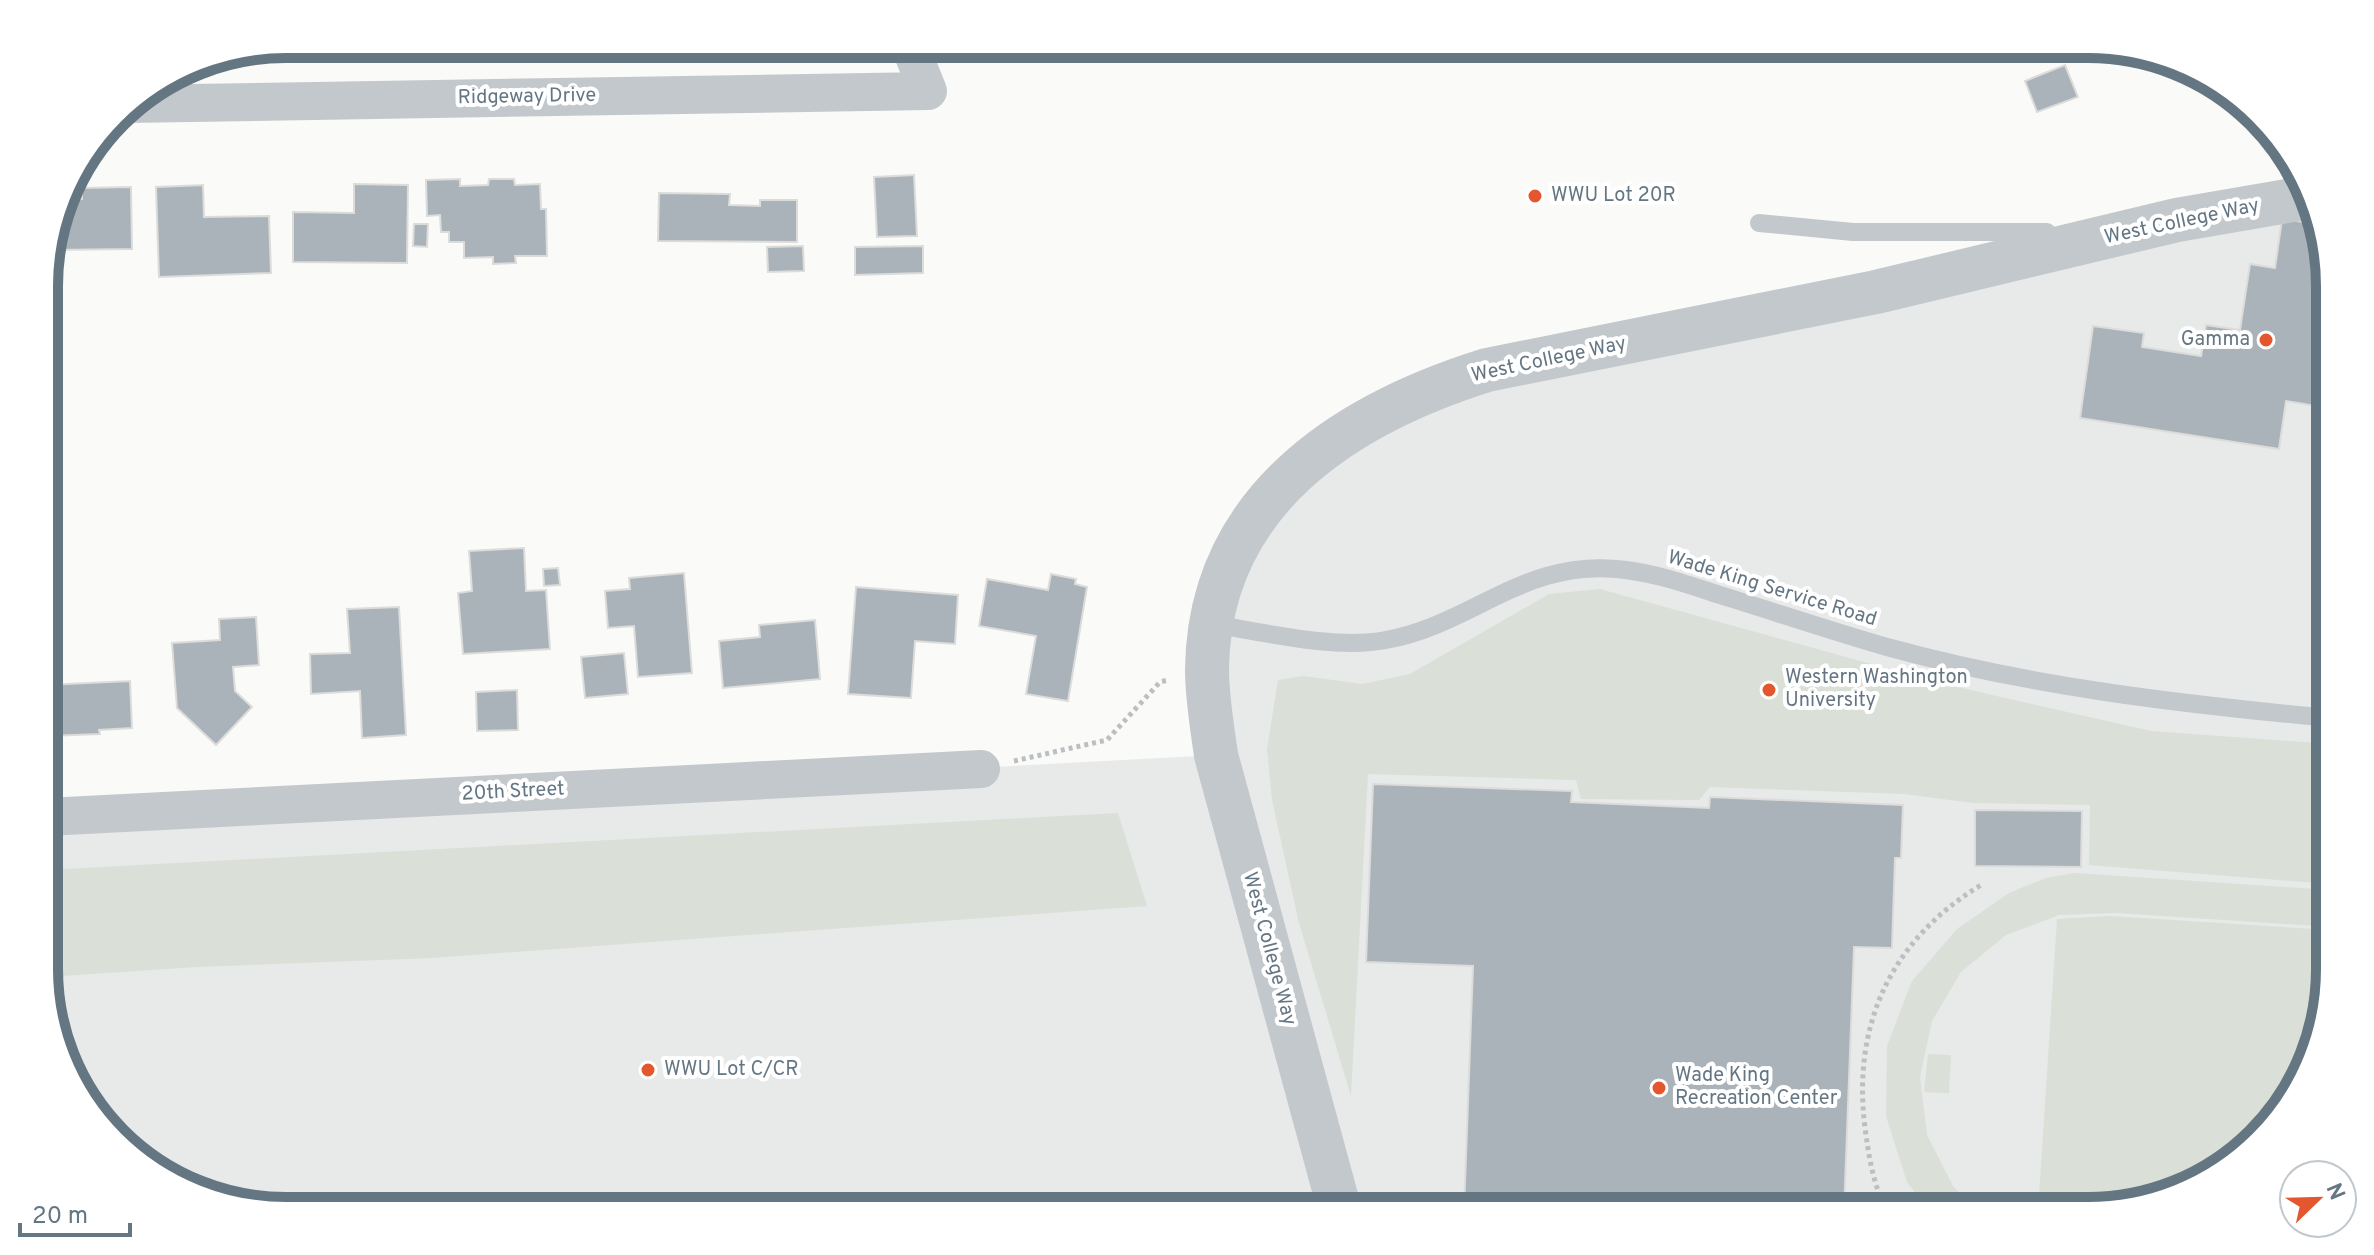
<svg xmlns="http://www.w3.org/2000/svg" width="2374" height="1255" viewBox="0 0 2374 1255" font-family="Overpass,sans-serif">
<rect width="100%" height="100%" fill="#fafaf8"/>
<path fill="#e8e9e9" d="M 2302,187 L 2328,255 L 2330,970 L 2305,1077 L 2222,1170 L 2104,1211 L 286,1211 L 178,1186 L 94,1116 L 46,1001 L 46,818 L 1216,755 L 1223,581 L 1366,421 Z"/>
<g fill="#dadfd7">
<path d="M 1600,589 L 1944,684 L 2151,731 L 2329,744 L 2330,884 L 2089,865 L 2090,805 L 1973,803 L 1904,794 L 1710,787 L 1699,800 L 1581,799 L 1576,780 L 1368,774 L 1351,1096 L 1299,923 L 1272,800 L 1267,749 L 1278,680 L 1303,676 L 1362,684 L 1410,674 L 1549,594 Z"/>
<path d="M 1118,813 L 1147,906 L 432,958 L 197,967 L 46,977 L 46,870 Z"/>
<path d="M 2075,873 L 2330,890 L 2330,927 L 2117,913 L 2059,915 L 2006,935 L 1961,972 L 1932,1021 L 1920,1077 L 1927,1135 L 1953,1186 L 1978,1211 L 1929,1211 L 1907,1182 L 1886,1116 L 1887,1046 L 1912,981 L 1957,929 L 2009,893 L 2046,878 Z"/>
<path d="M 2109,916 L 2330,930 L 2330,970 L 2305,1077 L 2222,1170 L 2104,1211 L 2038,1211 L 2057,919 Z"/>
<path d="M 1928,1054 L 1951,1055 L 1949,1093 L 1924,1092 Z"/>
</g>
<g fill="#aab3b9" stroke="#dcdcda" stroke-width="2">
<path d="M 2065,65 L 2078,97 L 2037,112 L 2025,81 Z"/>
<path d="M 914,175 L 917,236 L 877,237 L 874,177 Z"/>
<path d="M 460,179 L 460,186 L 488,185 L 489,179 L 514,179 L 515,185 L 540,184 L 541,209 L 546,209 L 547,256 L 515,256 L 516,263 L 493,264 L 493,257 L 464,258 L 464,242 L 449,242 L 449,232 L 441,232 L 440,215 L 427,216 L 426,180 Z"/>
<path d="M 354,184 L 408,185 L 407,263 L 293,262 L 293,212 L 354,213 Z"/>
<path d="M 203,185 L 204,217 L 269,216 L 271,273 L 159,277 L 156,187 Z"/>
<path d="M 131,187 L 132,249 L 50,250 L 63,199 L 82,199 L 82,188 Z"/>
<path d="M 659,193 L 730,194 L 729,205 L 760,206 L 760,200 L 797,200 L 797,242 L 658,241 Z"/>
<path d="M 2282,219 L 2317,224 L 2328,255 L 2328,408 L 2286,401 L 2279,449 L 2080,418 L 2093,326 L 2144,333 L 2142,347 L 2201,356 L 2206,325 L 2240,330 L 2250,264 L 2275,268 Z"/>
<path d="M 414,224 L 428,224 L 427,247 L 413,246 Z"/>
<path d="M 803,246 L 804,271 L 768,272 L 767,247 Z"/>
<path d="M 923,246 L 923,273 L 855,275 L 855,247 Z"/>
<path d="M 524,548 L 526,591 L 546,590 L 550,649 L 463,654 L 458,593 L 472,591 L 469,551 Z"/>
<path d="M 558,568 L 560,585 L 544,586 L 543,569 Z"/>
<path d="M 684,573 L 692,673 L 638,677 L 634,626 L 608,628 L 605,591 L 630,589 L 629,578 Z"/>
<path d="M 1051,574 L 1076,579 L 1075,584 L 1087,587 L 1068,701 L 1026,694 L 1036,636 L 979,626 L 987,579 L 1048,590 Z"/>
<path d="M 856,587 L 958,595 L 955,644 L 915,641 L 911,698 L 848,694 Z"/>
<path d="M 399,607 L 406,735 L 362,738 L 360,691 L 311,694 L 310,654 L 350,653 L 347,609 Z"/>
<path d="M 256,617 L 259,665 L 233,667 L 235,691 L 252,707 L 216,745 L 177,708 L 172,643 L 220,640 L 219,619 Z"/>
<path d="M 815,620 L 820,679 L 723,688 L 719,641 L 760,637 L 759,625 Z"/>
<path d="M 624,653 L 628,694 L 585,698 L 581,657 Z"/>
<path d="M 130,681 L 132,728 L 99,730 L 100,734 L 48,736 L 46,685 Z"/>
<path d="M 517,690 L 518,730 L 477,731 L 476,692 Z"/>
<path d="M 1373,784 L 1572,791 L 1571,802 L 1709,808 L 1710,797 L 1903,805 L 1901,858 L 1895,858 L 1892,948 L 1854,947 L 1844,1211 L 1464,1211 L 1473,966 L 1366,962 Z"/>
<path d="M 1975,810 L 2082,811 L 2081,867 L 1975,866 Z"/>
</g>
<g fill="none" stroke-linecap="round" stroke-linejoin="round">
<g stroke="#bbbfc2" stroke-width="5" stroke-dasharray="4 4" stroke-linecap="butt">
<path d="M 1014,761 L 1107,740 L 1160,682 L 1168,680"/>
<path d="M 1887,1211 C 1873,1185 1869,1157 1865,1128 C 1852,1024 1891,940 1981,885"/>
</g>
<g stroke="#c3c8cc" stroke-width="18">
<path d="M 1759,223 L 1853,232 L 2047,232"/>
<path d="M 1212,624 C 1263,632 1335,650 1386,640 C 1474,624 1527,556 1626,570 C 1658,574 1689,585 1720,595 C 1775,612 1831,631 1887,647 C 2032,687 2181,704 2329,718"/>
<path d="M 300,1211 L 300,1205 L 659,1207 L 659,1211"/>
</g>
<g stroke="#c3c8cc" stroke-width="38">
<path d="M 126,104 L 928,91 L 909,44"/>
<path d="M 46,817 L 981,769"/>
</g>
<path stroke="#c3c8cc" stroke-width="44" d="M 1340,1211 L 1216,755 C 1212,726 1207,698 1207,669 C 1209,502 1343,415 1487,370 L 1876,292 L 2177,220 L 2299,199 L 2306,195"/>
</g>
<g fill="#e4572e" stroke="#fff" stroke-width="3">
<circle cx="1535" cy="196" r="8"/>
<circle cx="2266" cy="340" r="8"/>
<circle cx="1769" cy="690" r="8"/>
<circle cx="648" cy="1070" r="8"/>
<circle cx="1659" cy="1088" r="8"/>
</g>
<g text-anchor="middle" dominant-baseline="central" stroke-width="8" stroke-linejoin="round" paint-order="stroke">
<g font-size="20" fill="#657683" stroke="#fff">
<text transform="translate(527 97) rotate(-1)">Ridgeway Drive</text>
<text transform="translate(2182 222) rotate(-12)">West College Way</text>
<text transform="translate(1549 360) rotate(-12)">West College Way</text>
<text transform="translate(1772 589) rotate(17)">Wade King Service Road</text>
<text transform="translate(513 792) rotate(-3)">20th Street</text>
<text transform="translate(1269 949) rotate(75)">West College Way</text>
</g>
<g font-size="20" fill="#657683" stroke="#fff" text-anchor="start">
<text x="1551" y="196">WWU Lot 20R</text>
<text x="2250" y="340" text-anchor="end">Gamma</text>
<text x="1785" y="678">Western Washington<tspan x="1785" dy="23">University</tspan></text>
<text x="664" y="1070">WWU Lot C/CR</text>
<text x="1675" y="1076">Wade King<tspan x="1675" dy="23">Recreation Center</tspan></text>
</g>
</g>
<path d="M0 0H2374V1255H0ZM286 58H2088A228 228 0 0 1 2316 286V969A228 228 0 0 1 2088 1197H286A228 228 0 0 1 58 969V286A228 228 0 0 1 286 58Z" fill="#fff" fill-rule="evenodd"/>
<path fill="none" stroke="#657683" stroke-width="10" d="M286 58H2088A228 228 0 0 1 2316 286V969A228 228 0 0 1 2088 1197H286A228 228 0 0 1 58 969V286A228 228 0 0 1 286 58Z"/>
<g transform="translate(2318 1199) rotate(67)"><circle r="38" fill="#ffffff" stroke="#c1c8cd" stroke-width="2"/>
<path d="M0-6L14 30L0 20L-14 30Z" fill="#e4572e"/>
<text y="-12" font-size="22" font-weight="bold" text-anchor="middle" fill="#657683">N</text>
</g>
<path d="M20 1223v12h110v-12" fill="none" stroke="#657683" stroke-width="4"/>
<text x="32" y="1223" font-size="24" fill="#657683" stroke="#ffffff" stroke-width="6" paint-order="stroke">20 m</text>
</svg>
